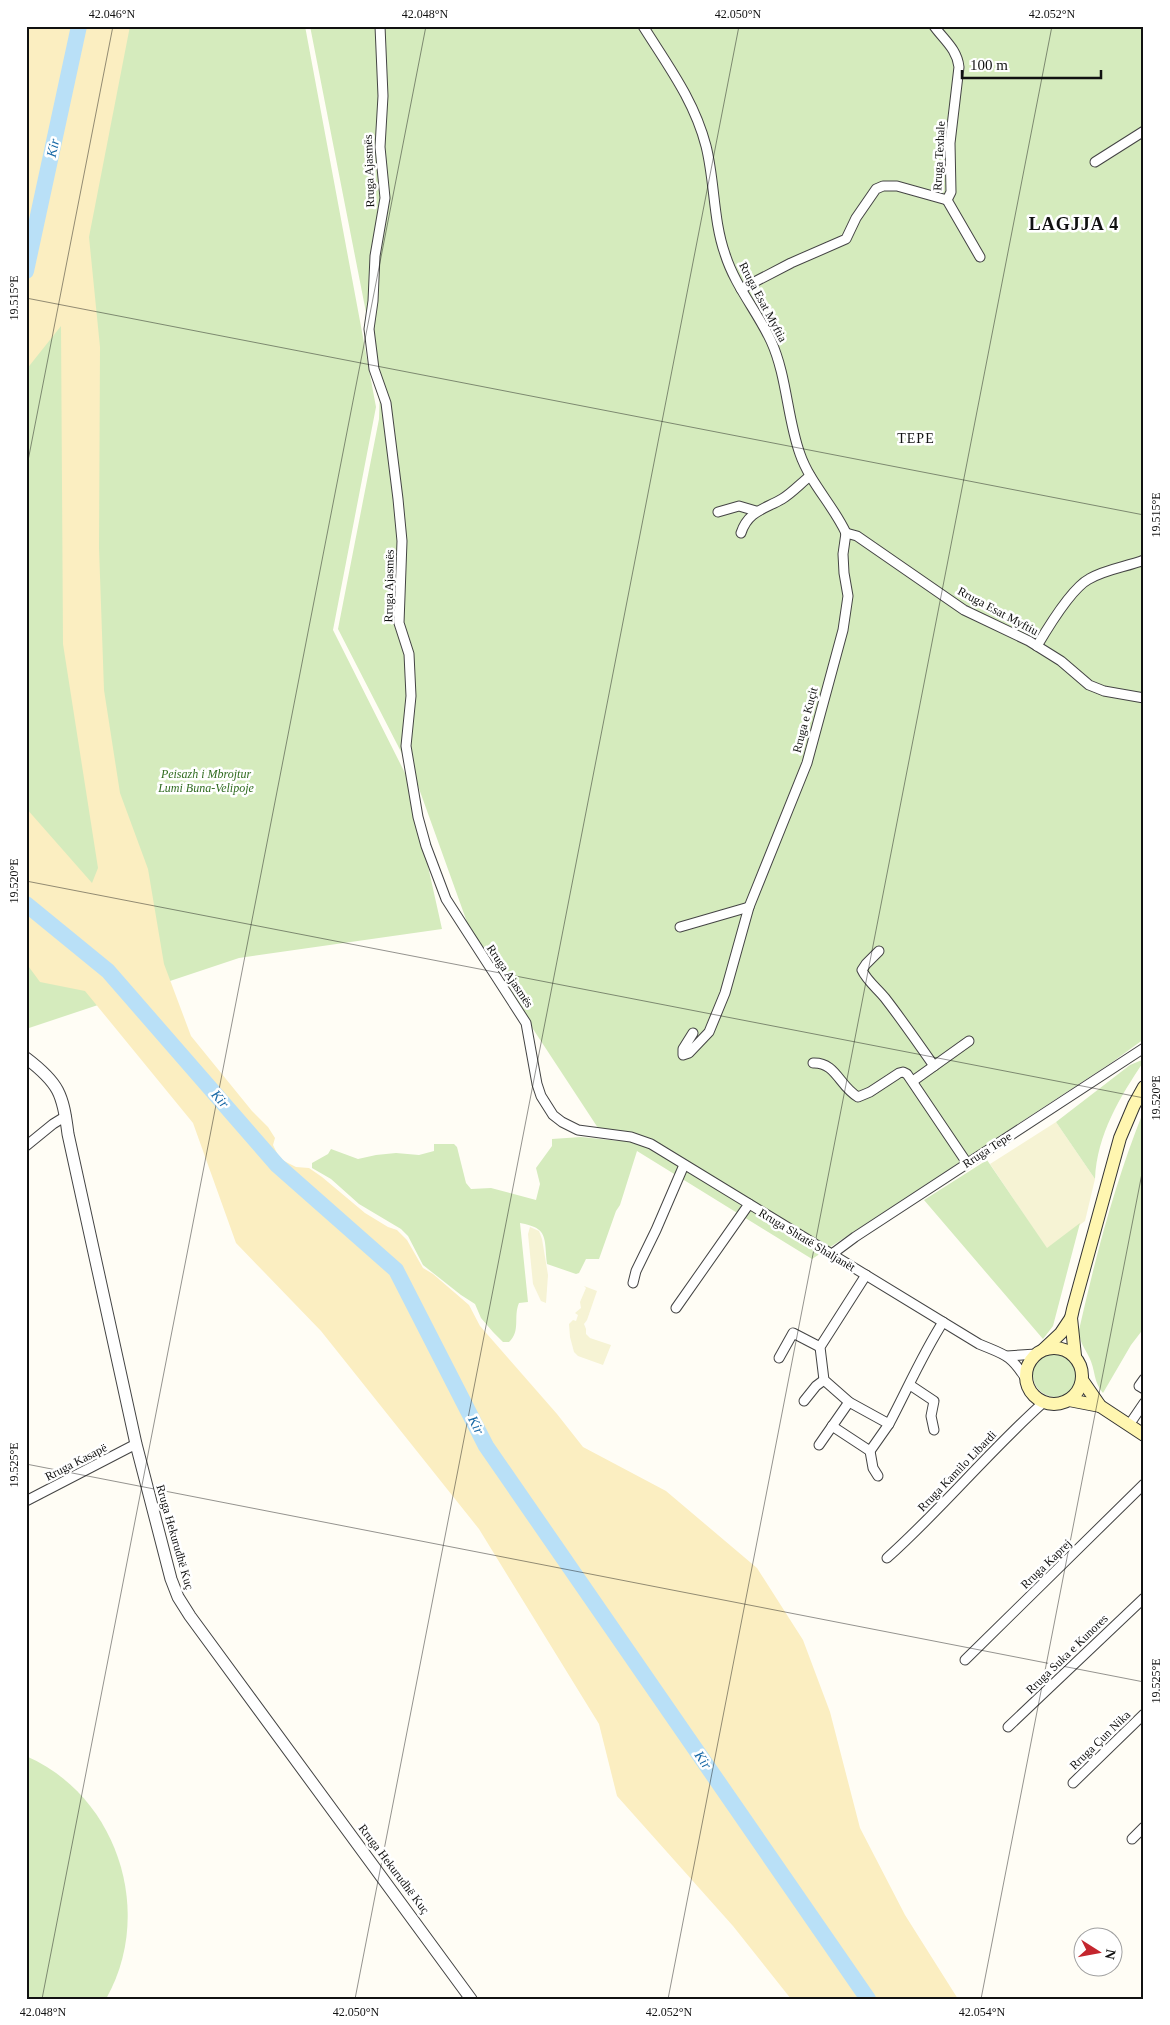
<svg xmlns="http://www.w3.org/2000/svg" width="1170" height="2025" viewBox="0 0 1170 2025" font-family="'Times New Roman',serif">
<rect width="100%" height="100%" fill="#fffdf5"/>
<g fill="#f6f3d4">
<path d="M 1056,1122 L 1095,1179 L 1085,1221 L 1047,1249 L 990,1164 Z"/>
<path d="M 530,1227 L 539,1231 L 542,1239 L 548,1275 L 546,1303 L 541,1301 L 533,1284 L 528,1234 Z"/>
<path d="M 584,1286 L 597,1291 L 587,1320 L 584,1324 L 586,1329 L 586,1334 L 590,1338 L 611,1345 L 603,1365 L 578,1356 L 574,1352 L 570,1337 L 569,1324 L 573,1320 L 576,1321 L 578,1315 L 575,1313 L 581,1308 L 580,1302 L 586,1288 Z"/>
</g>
<g fill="#d5ebbd">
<path d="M 26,26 L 305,26 L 376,407 L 333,630 L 409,781 L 442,929 L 239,958 L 26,1029 Z"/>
<path d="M 310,26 L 1144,26 L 1144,1039 L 1111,1063 L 812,1259 L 637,1151 L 620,1205 L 616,1211 L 599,1259 L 586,1259 L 579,1273 L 576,1274 L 547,1264 C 544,1238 549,1228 520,1223 L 528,1302 L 519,1303 C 513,1317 521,1331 509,1342 L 503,1342 L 493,1332 L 481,1318 L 475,1304 L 461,1295 L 423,1265 L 408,1236 L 401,1229 L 359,1204 L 331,1179 L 312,1168 L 312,1163 L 328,1154 L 331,1149 L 358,1159 L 376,1155 L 396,1153 L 419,1155 L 434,1151 L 434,1144 L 454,1144 L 457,1147 L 466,1183 L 471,1189 L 491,1188 L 536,1200 L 540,1184 L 536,1168 L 552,1146 L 552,1139 L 581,1137 L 620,1141 L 598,1128 L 472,936 L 417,783 L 338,629 L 379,419 L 380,384 Z"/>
<path d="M 1142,1060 L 1144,1061 C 1120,1097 1097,1134 1095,1179 L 1056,1122 L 1130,1065 Z"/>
<path d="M 1144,1110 L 1144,1328 L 1131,1345 L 1103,1393 C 1093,1380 1096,1373 1090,1359 C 1085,1348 1079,1342 1079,1330 C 1096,1255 1115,1182 1144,1110 Z"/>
<path d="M 987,1160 L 1047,1248 L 1080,1223 L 1053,1326 L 1043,1339 L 924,1200 Z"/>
<circle cx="1055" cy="1375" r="22"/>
<path d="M 26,1756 C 118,1796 155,1913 106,1999 L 26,1999 Z"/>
</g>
<path fill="#fbeec1" d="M 26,26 L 130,26 L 89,237 L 100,347 L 99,548 L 104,690 L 120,793 L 148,869 L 164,964 L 191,1036 L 252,1111 L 268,1127 L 275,1138 L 273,1145 L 278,1155 L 284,1161 L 296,1167 L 309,1168 L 322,1177 L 365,1213 L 388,1227 L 397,1230 L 407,1240 L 423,1268 L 433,1274 L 469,1305 L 480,1326 L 557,1414 L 583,1447 L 666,1491 L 757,1568 L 803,1640 L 830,1712 L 860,1828 L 905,1915 L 958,1999 L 791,1999 L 733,1926 L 617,1796 L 599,1724 L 479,1529 L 321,1331 L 236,1243 L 193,1123 L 85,991 L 40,982 L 26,963 L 26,808 L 92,883 L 98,868 L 63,644 L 61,326 L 26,370 Z"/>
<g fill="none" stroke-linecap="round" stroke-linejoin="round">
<g stroke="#b9e0f7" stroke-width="16">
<path d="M 26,271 L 79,26"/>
<path d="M 26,904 L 108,971 L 277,1165 L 396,1270 L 486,1446 L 868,1999"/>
</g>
<defs>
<g id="minor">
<path d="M 380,26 L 383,96 L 380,147 L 385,198 L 375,256 L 373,301 L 369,329 L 374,369 L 386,403 L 398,499 L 402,541 L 399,623 L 409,654 L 411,696 L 406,746 L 418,817 L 426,846 L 446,899 L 526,1023 L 537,1084 L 541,1096 L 553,1115 L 562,1122 L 578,1130 L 631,1137 L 651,1144 L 979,1344 C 1005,1355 1010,1354 1026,1379"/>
<path d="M 643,26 C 668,66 694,100 706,146 C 715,182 713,220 725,254 C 735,286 757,311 771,341 C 787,376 787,418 800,454 C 810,483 833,505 846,533"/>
<path d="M 934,26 C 944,40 957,49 959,67 L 950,143 L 951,192 L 947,200"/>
<path d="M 1095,162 L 1144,131"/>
<path d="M 947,200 L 980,257"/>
<path d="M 741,289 L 791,263 L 846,239 L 856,218 L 876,189 L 883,186 L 897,186 L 947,200"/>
<path d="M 718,512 L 739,506 L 756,511"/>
<path d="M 741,533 C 748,511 765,509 782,499 C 792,493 801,483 810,476"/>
<path d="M 846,533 L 857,536 L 964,610 L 1029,641 L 1061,661 L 1089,685 L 1104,691 L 1144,698"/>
<path d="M 1037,646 C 1047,629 1072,588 1089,579 C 1106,569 1126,567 1144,560"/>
<path d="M 680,927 L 749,907"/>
<path d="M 879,951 L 866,964 L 862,970 C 867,981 878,989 885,998 C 902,1020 918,1043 934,1066"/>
<path d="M 693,1033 L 683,1049 L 683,1055 L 689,1053 L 709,1032 L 725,993 L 749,907 L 807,763 L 843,630 L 848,596 L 844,573 L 843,554 L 846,533"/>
<path d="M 813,1063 C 836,1062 839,1086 858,1097 L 870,1092 L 899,1073 L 903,1072 L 907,1074 L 967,1163"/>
<path d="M 913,1081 L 969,1041"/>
<path d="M 26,1146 L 53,1124 L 66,1116"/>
<path d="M 832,1254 L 855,1237 L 1144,1048"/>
<path d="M 866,1275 L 820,1347 L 824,1380 L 849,1402 L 889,1424 C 907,1390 922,1355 943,1322"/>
<path d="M 633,1283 L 636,1271 L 656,1230 L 684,1165"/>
<path d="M 676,1308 L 749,1204"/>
<path d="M 1007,1356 L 1036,1354"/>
<path d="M 779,1358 L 793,1333 L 820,1347"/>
<path d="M 1144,1379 L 1139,1386 L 1144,1389"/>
<path d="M 910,1385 L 934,1401 L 931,1416 L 934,1430"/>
<path d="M 804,1401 L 816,1386 L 824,1380"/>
<path d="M 1129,1425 L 1144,1403"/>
<path d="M 832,1426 L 870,1451 L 889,1424"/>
<path d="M 819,1445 L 849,1402"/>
<path d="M 870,1451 L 873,1468 L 878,1476"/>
<path d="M 26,1501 L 136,1444"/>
<path d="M 887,1558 C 942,1509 989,1451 1044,1402"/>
<path d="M 965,1660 L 1144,1484"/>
<path d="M 1008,1727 L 1144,1598"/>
<path d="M 1073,1783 L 1144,1714"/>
<path d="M 1132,1839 L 1144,1827"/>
</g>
<path id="tertiary" d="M 26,1058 C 59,1083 63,1094 68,1134 L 136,1444 L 171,1579 L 178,1597 L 190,1616 L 471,1999"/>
<g id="secondary">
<circle cx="1054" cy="1376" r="28"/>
<path d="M 1044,1349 L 1061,1333 L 1071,1318"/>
<path d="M 1075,1356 L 1071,1318 L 1073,1309 L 1120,1138 L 1134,1105 L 1144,1087"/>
<path d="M 1082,1380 L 1100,1406 L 1144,1435"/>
<path d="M 1069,1400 L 1100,1406"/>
</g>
</defs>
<use href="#minor" stroke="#444" stroke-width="11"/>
<use href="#tertiary" stroke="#444" stroke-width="13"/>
<use href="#secondary" stroke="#333" stroke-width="14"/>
<use href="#minor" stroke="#fff" stroke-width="9"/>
<use href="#tertiary" stroke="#fff" stroke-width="11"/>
<use href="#secondary" stroke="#fff6b0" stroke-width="12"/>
</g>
<path fill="none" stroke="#111" stroke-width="1" stroke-opacity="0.45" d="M 26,298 L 1144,515M 26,471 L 113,26M 26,881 L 1144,1098M 26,1464 L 1144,1682M 42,1999 L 426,26M 355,1999 L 739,26M 668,1999 L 1052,26M 981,1999 L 1144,1163"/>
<g text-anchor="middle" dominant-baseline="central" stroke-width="5" stroke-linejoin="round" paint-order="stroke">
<g font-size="12" fill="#111" stroke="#fff">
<text transform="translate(939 156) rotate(-87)">Rruga Texhale</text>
<text transform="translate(369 171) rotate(-92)">Rruga Ajasmës</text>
<text transform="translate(763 302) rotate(62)">Rruga Esat Myftia</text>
<text transform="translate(389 586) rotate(-89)">Rruga Ajasmës</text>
<text transform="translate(998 611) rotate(28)">Rruga Esat Myftiu</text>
<text transform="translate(805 720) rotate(-75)">Rruga e Kuçit</text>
<text transform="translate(510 976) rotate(56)">Rruga Ajasmës</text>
<text transform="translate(987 1150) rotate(-33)">Rruga Tepe</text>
<text transform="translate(807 1240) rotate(31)">Rruga Shtatë Shaljanët</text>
<text transform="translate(76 1462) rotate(-27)">Rruga Kasapë</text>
<text transform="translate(957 1471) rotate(-46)">Rruga Kamilo Libardi</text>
<text transform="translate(175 1537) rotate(74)">Rruga Hekurudhë Kuç</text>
<text transform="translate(1046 1564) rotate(-44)">Rruga Kaprej</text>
<text transform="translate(1067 1654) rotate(-44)">Rruga Suka e Kunores</text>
<text transform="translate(1100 1740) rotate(-44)">Rruga Çun Nika</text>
<text transform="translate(394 1869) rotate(53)">Rruga Hekurudhë Kuç</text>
</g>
<g font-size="12" font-style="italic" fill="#2f6b1f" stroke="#fff">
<text x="206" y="774">Peisazh i Mbrojtur<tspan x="206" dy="14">Lumi Buna-Velipoje</tspan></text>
</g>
<g font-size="14" font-style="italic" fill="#1768a6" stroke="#fff">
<text transform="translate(53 148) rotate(-78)">Kir</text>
<text transform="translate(220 1099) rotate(49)">Kir</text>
<text transform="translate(476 1425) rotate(63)">Kir</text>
<text transform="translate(703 1760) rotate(55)">Kir</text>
</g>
<g font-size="14" letter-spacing="1" fill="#111" stroke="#fff">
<text x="916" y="438">TEPE</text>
</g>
<g font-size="18" font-weight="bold" letter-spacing="1" fill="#111" stroke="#fff">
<text x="1074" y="224">LAGJJA 4</text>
</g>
</g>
<rect width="1170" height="2025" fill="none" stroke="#ffffff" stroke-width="55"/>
<g transform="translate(1098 1952) rotate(101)"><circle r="24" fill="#ffffff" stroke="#a0a0a0"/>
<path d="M0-4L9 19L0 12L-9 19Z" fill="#c4262e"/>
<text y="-8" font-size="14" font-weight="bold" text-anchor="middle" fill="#111111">N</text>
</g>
<path d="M962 70v8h139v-8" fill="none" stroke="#111111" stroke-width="2.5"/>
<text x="970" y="70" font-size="15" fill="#111111" stroke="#ffffff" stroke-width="4" paint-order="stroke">100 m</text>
<rect x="28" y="28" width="1114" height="1970" fill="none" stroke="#111" stroke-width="2"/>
<g font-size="12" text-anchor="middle" fill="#111">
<text x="112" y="18">42.046°N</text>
<text x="425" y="18">42.048°N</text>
<text x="738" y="18">42.050°N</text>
<text x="1052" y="18">42.052°N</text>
<text transform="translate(14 298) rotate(-90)" y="4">19.515°E</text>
<text transform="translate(1156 515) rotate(-90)" y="4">19.515°E</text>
<text transform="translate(14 881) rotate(-90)" y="4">19.520°E</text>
<text transform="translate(1156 1098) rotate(-90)" y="4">19.520°E</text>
<text transform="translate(14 1465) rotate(-90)" y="4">19.525°E</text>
<text transform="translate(1156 1681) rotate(-90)" y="4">19.525°E</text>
<text x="43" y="2016">42.048°N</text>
<text x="356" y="2016">42.050°N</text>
<text x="669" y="2016">42.052°N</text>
<text x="982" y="2016">42.054°N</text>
</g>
</svg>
